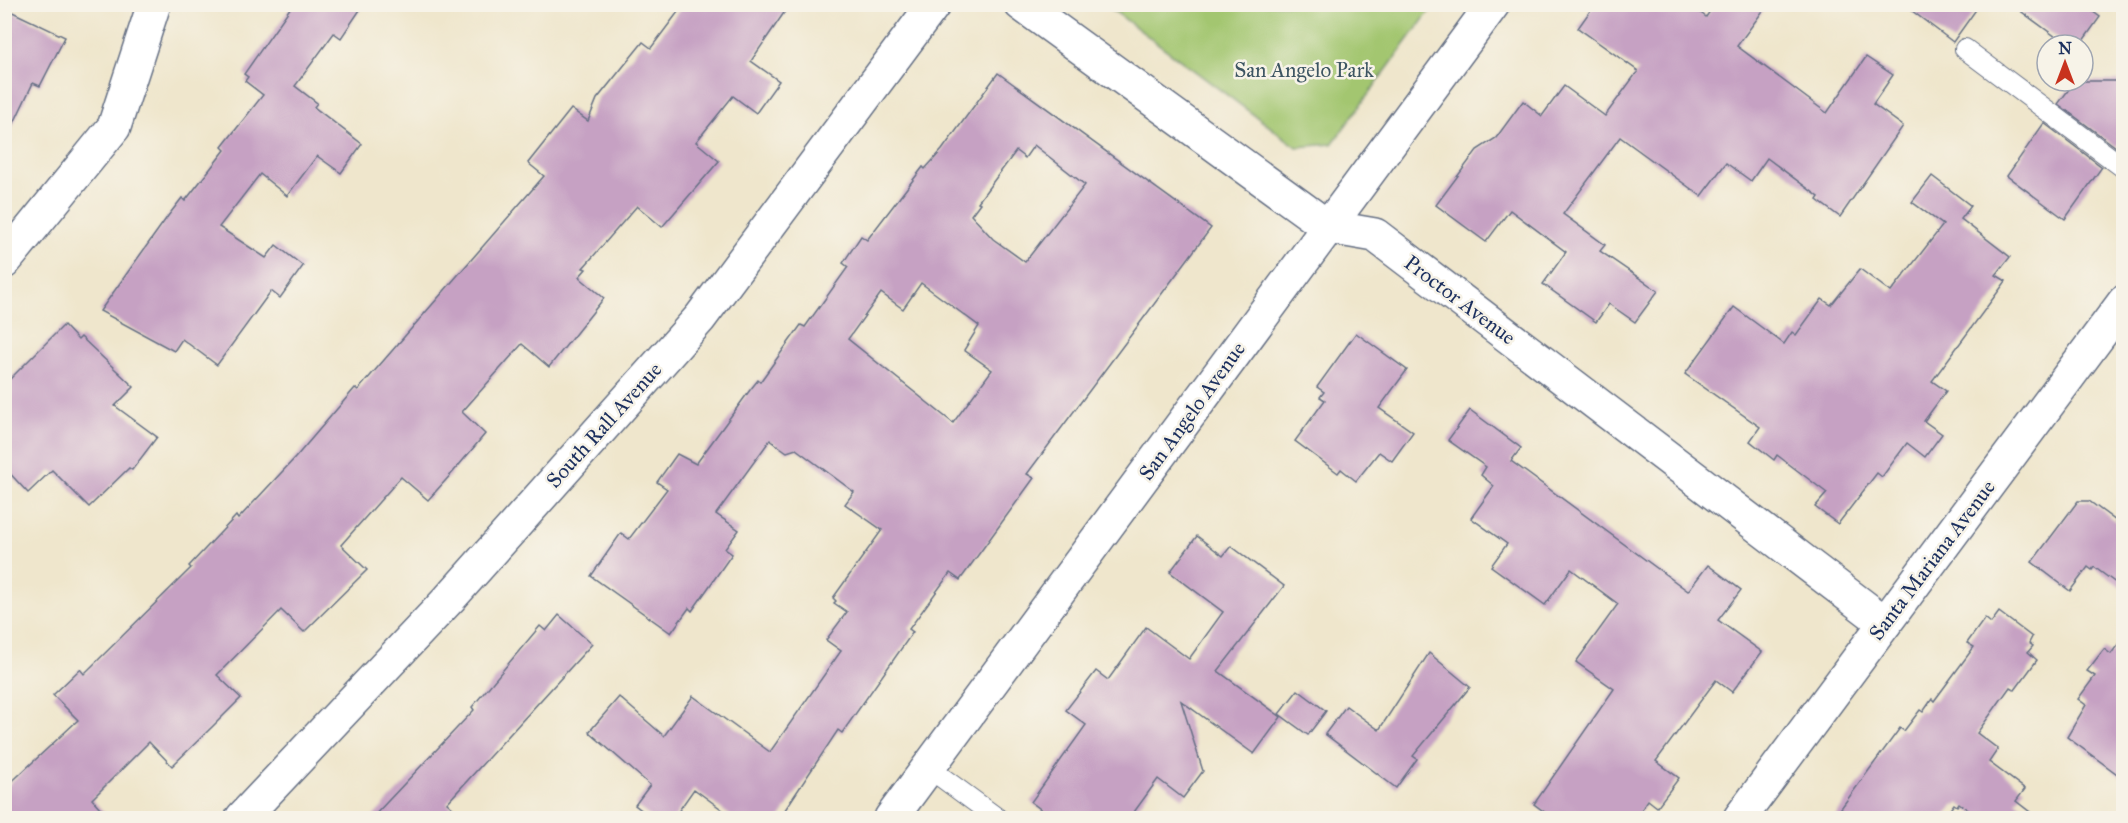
<svg xmlns="http://www.w3.org/2000/svg" width="2128" height="823" viewBox="0 0 2128 823" font-family="'IM FELL Great Primer',serif">
<rect width="100%" height="100%" fill="#f7f3e8"/>
<filter id="ink" filterUnits="userSpaceOnUse"><feTurbulence type="fractalNoise" baseFrequency=".0167" numOctaves="2"/><feDisplacementMap in="SourceGraphic" scale="12" xChannelSelector="R" yChannelSelector="G"/><feConvolveMatrix kernelMatrix="1 2 1 2 8 2 1 2 1" color-interpolation-filters="sRGB"/></filter>
<filter id="wash" filterUnits="userSpaceOnUse"><feTurbulence type="fractalNoise" baseFrequency=".008" numOctaves="4" result="noise"/><feDisplacementMap in="SourceGraphic" scale="24" xChannelSelector="R" yChannelSelector="G"/><feGaussianBlur stdDeviation="1.35" result="paint"/><feColorMatrix in="noise" values="0 0 0 0 0 0 0 0 0 0 0 0 0 0 0 0 0 1.4 0 .05"/><feComposite in="paint" operator="in"/></filter>
<g filter="url(#wash)">
<rect width="100%" height="100%" fill="#efe6cc"/>
<path fill="#a3c66f" stroke="#5f7a66" stroke-width="1.5" d="M 1106,5 L 1434,4 L 1434,5 L 1332,144 L 1297,147 Z"/>
<g id="blocks">
<g fill="#c6a1c3" fill-rule="evenodd">
<path d="M 293,4 L 364,4 L 341,38 L 334,33 L 295,86 L 317,103 L 314,107 L 362,144 L 341,173 L 317,156 L 287,196 L 260,174 L 219,227 L 266,258 L 276,245 L 303,266 L 280,298 L 271,291 L 217,365 L 182,339 L 174,351 L 100,311 L 168,216 L 182,198 L 185,201 L 225,150 L 222,147 L 263,95 L 245,81 L 248,77 L 244,74 Z"/>
<path d="M 684,4 L 790,4 L 751,61 L 779,81 L 756,113 L 733,96 L 696,142 L 719,161 L 662,227 L 637,206 L 583,268 L 586,269 L 579,277 L 604,298 L 549,367 L 522,344 L 462,412 L 485,434 L 454,471 L 428,500 L 401,477 L 341,545 L 367,570 L 304,632 L 281,610 L 217,675 L 241,698 L 212,727 L 172,766 L 149,742 L 92,799 L 110,819 L 4,819 L 4,789 L 78,720 L 53,695 L 80,669 L 84,674 L 191,568 L 189,566 L 236,516 L 238,519 L 295,458 L 355,388 L 358,390 L 544,176 L 528,163 L 571,109 L 588,121 L 597,99 L 643,42 L 651,48 Z"/>
<path d="M 1595,4 L 1689,4 L 1706,17 L 1715,4 L 1768,4 L 1737,46 L 1827,113 L 1866,57 L 1893,75 L 1873,104 L 1903,126 L 1840,217 L 1817,200 L 1819,197 L 1767,158 L 1751,181 L 1726,163 L 1701,196 L 1620,137 L 1563,214 L 1605,245 L 1600,251 L 1658,291 L 1635,322 L 1609,304 L 1596,322 L 1543,284 L 1566,252 L 1510,210 L 1486,242 L 1436,205 L 1477,150 L 1496,138 L 1523,101 L 1542,116 L 1564,86 L 1605,116 L 1638,71 L 1578,28 Z"/>
<path d="M 1903,4 L 1980,4 L 1953,42 Z"/>
<path d="M 2011,4 L 2082,4 L 2100,17 L 2080,45 L 2067,45 Z"/>
<path d="M 4,8 L 65,37 L 40,86 L 33,83 L 4,144 Z"/>
<path d="M 998,73 L 1211,228 L 1027,474 L 1034,478 L 960,580 L 950,573 L 909,629 L 913,632 L 842,733 L 838,730 L 779,819 L 735,819 L 694,789 L 673,819 L 653,819 L 635,805 L 650,785 L 589,732 L 619,697 L 664,736 L 693,696 L 770,752 L 841,651 L 826,640 L 847,612 L 834,603 L 836,601 L 833,598 L 882,530 L 845,504 L 854,492 L 796,449 L 787,452 L 770,440 L 716,514 L 739,530 L 725,549 L 732,554 L 692,611 L 689,608 L 671,633 L 591,576 L 621,533 L 629,539 L 667,489 L 657,482 L 677,454 L 696,464 L 750,390 L 758,380 L 760,382 L 801,325 L 805,327 L 848,267 L 843,263 L 861,236 L 867,240 L 923,167 L 925,169 L 942,150 ZM 1034,145 L 1085,185 L 1025,262 L 993,239 L 971,215 L 980,203 L 978,202 L 1016,151 L 1025,158 ZM 921,283 L 979,326 L 964,350 L 992,370 L 953,423 L 848,339 L 881,293 L 903,309 Z"/>
<path d="M 2075,81 L 2124,81 L 2124,137 L 2116,147 L 2058,104 Z"/>
<path d="M 2044,123 L 2102,167 L 2065,219 L 2007,176 Z"/>
<path d="M 1932,176 L 1971,206 L 1961,219 L 2010,257 L 1996,275 L 2006,281 L 1932,381 L 1946,391 L 1924,421 L 1942,434 L 1925,457 L 1907,443 L 1882,477 L 1877,473 L 1838,524 L 1815,507 L 1827,493 L 1777,455 L 1774,460 L 1750,441 L 1760,427 L 1685,374 L 1734,307 L 1784,344 L 1792,332 L 1796,335 L 1822,299 L 1831,305 L 1860,269 L 1891,292 L 1943,225 L 1912,202 Z"/>
<path d="M 64,325 L 78,340 L 81,337 L 134,387 L 115,406 L 157,437 L 132,470 L 129,468 L 89,507 L 52,470 L 28,493 L 4,467 L 4,385 Z"/>
<path d="M 1356,333 L 1407,370 L 1379,408 L 1413,432 L 1392,461 L 1379,452 L 1356,481 L 1341,469 L 1338,473 L 1295,441 L 1325,400 L 1320,397 L 1324,392 L 1317,387 Z"/>
<path d="M 1470,410 L 1521,448 L 1511,461 L 1688,591 L 1708,565 L 1741,590 L 1718,620 L 1762,652 L 1732,692 L 1716,680 L 1656,761 L 1679,778 L 1657,807 L 1648,800 L 1635,819 L 1554,819 L 1534,804 L 1614,689 L 1576,662 L 1618,604 L 1571,569 L 1545,605 L 1491,566 L 1507,544 L 1471,518 L 1494,486 L 1481,475 L 1486,467 L 1448,440 Z"/>
<path d="M 2078,501 L 2089,501 L 2124,527 L 2124,589 L 2094,567 L 2092,570 L 2088,567 L 2070,591 L 2032,562 Z"/>
<path d="M 1197,536 L 1223,556 L 1231,546 L 1284,586 L 1218,671 L 1281,717 L 1254,754 L 1181,701 L 1203,771 L 1183,798 L 1158,779 L 1129,819 L 1054,819 L 1031,802 L 1086,725 L 1066,710 L 1096,671 L 1108,680 L 1146,627 L 1189,659 L 1223,612 L 1170,572 Z"/>
<path d="M 1999,612 L 2032,637 L 2029,643 L 2033,646 L 2028,652 L 2037,660 L 2015,690 L 2010,687 L 1977,733 L 1998,749 L 1989,762 L 2025,789 L 2016,801 L 2039,819 L 1980,819 L 1959,803 L 1957,806 L 1954,804 L 1943,819 L 1833,819 L 1900,728 L 1904,731 L 1920,710 L 1923,712 L 1932,699 L 1934,701 L 1974,647 L 1967,643 L 1985,618 L 1991,623 Z"/>
<path d="M 559,615 L 592,644 L 447,803 L 465,819 L 371,819 L 474,710 L 472,707 L 540,626 L 546,631 Z"/>
<path d="M 2124,636 L 2124,779 L 2067,737 L 2086,705 L 2078,699 L 2095,676 L 2087,671 L 2104,649 L 2111,654 Z"/>
<path d="M 1429,653 L 1470,687 L 1413,756 L 1417,759 L 1396,788 L 1325,734 L 1346,706 L 1379,730 Z"/>
<path d="M 1298,690 L 1326,711 L 1308,735 L 1279,714 Z"/>
</g>
</g>
</g>
<g filter="url(#ink)">
<use href="#blocks" fill-opacity="0" stroke="#656f84" stroke-width="1.5"/>
<g fill="none" stroke-linecap="round" stroke-linejoin="round">
<defs>
<g id="lane">
<path d="M 1965,49 L 2124,168"/>
<path d="M 929,768 L 997,818"/>
</g>
<g id="street">
<path d="M 1021,4 L 1328,227 L 1375,235 L 1885,623"/>
<path d="M 4,262 L 114,127 L 154,4"/>
<path d="M 242,818 L 449,599 L 700,318 L 934,4"/>
<path d="M 891,818 L 1493,4"/>
<path d="M 1740,818 L 2124,302"/>
</g>
</defs>
<use href="#lane" stroke="#656f84" stroke-width="22"/>
<use href="#street" stroke="#656f84" stroke-width="36"/>
<use href="#lane" stroke="#fff" stroke-width="20"/>
<use href="#street" stroke="#fff" stroke-width="33"/>
</g>
</g>
<g text-anchor="middle" dominant-baseline="central" stroke-width="5" stroke-linejoin="round" paint-order="stroke">
<g font-size="21" fill="#3d5562" stroke="#f7f3e8">
<text x="1304" y="70">San Angelo Park</text>
</g>
<g font-size="21" fill="#1b2f5e" stroke="#f7f3e8">
<text transform="translate(1460 300) rotate(37)">Proctor Avenue</text>
<text transform="translate(1192 411) rotate(-54)">San Angelo Avenue</text>
<text transform="translate(604 425) rotate(-48)">South Rall Avenue</text>
<text transform="translate(1932 560) rotate(-53)">Santa Mariana Avenue</text>
</g>
</g>
<rect width="2128" height="823" fill="none" stroke="#f7f3e8" stroke-width="24"/>
<g transform="translate(2065 63)"><circle r="28" fill="#f7f3e8" stroke="#9fa5b1" stroke-width="1.5"/>
<path d="M0-4.5L10 22L0 15L-10 22Z" fill="#c8321e"/>
<text y="-9" font-size="16" font-weight="bold" text-anchor="middle" fill="#1b2f5e">N</text>
</g>
</svg>
